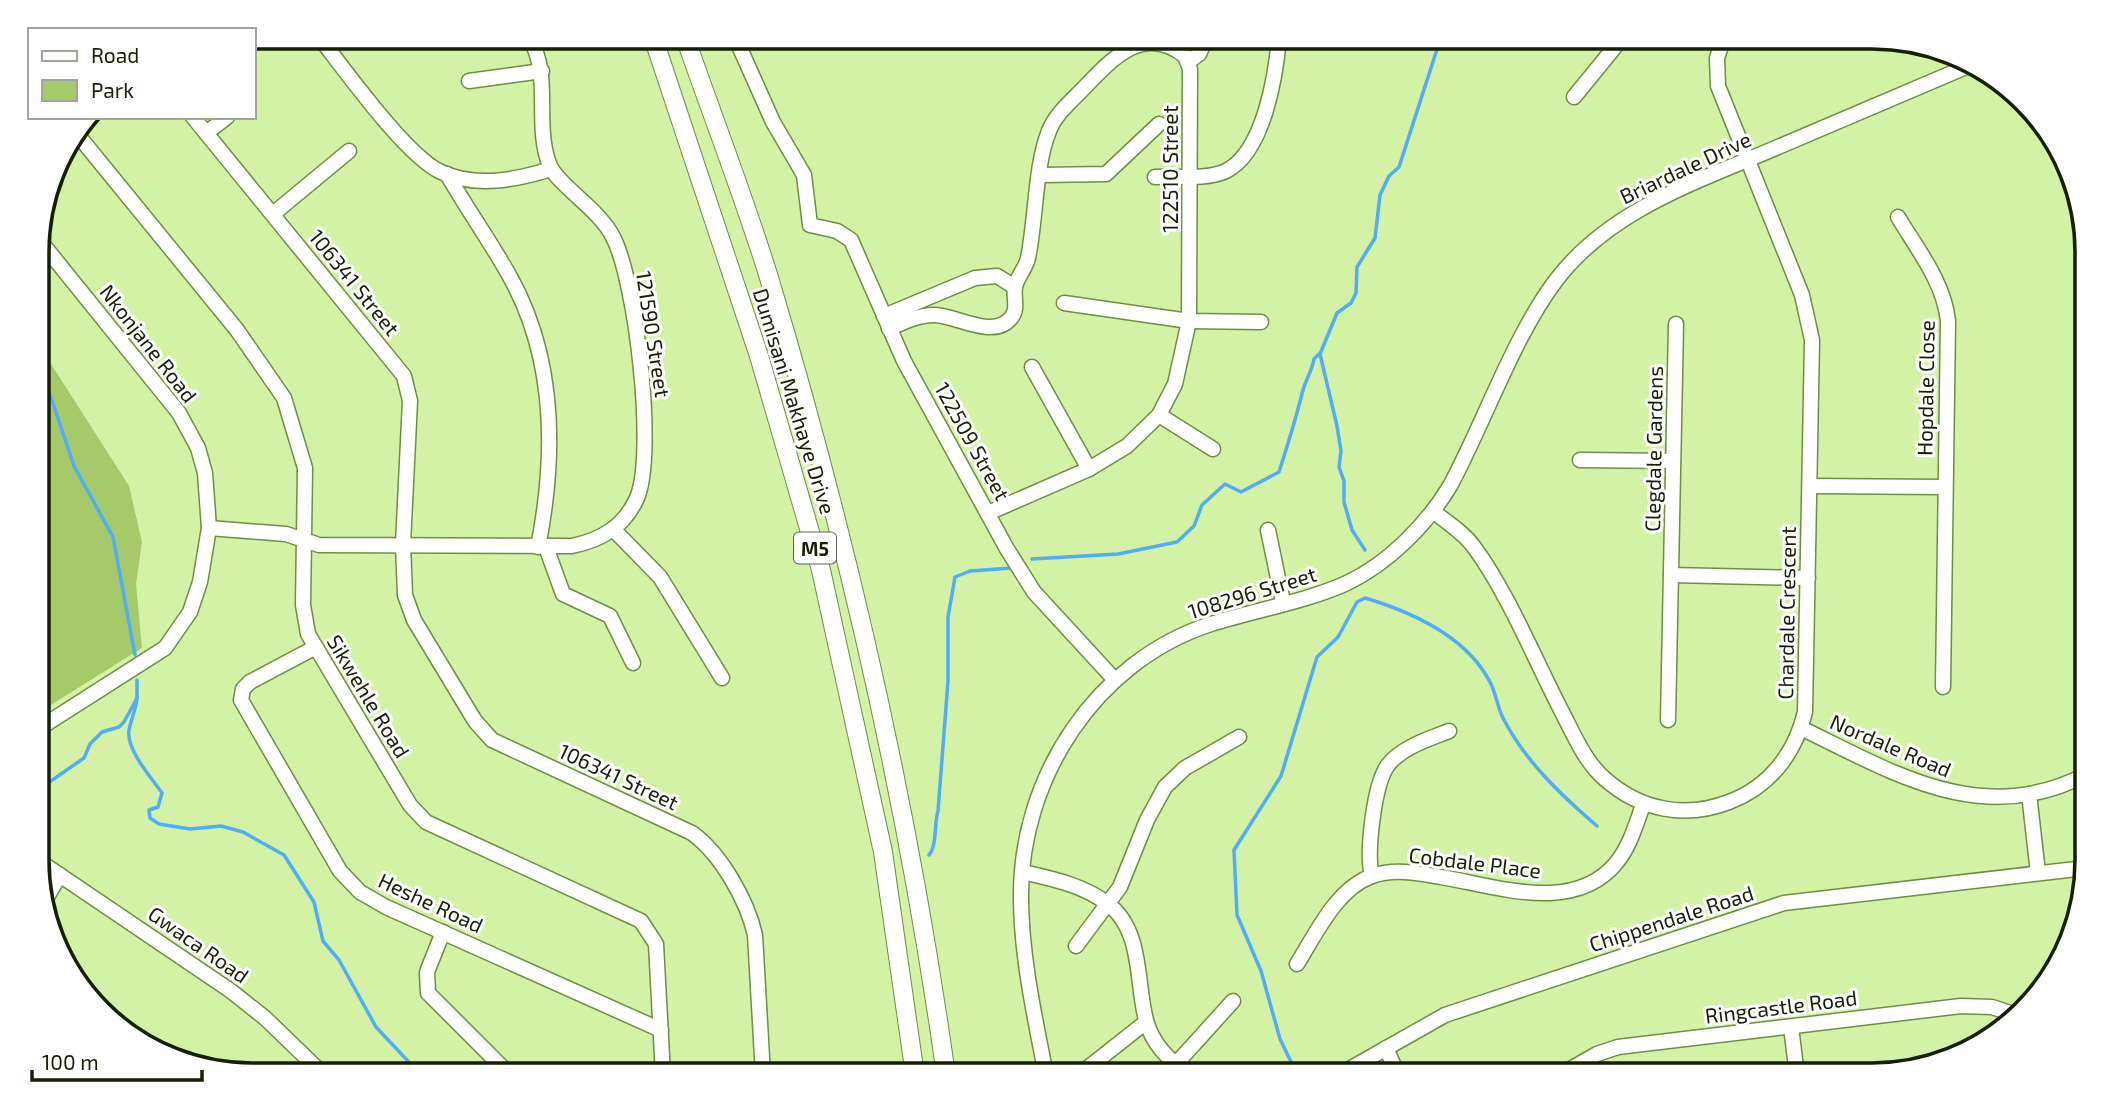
<svg xmlns="http://www.w3.org/2000/svg" width="2124" height="1112" viewBox="0 0 2124 1112" font-family="'Exo 2',sans-serif">
<rect width="100%" height="100%" fill="#d3f2a6"/>
<path fill="#a5ca69" d="M 37,342 L 129,486 L 142,542 L 136,584 L 142,648 L 38,713 Z"/>
<g fill="none" stroke-linecap="round" stroke-linejoin="round">
<g stroke="#51adf8" stroke-width="3.5">
<path d="M 38,359 L 74,466 L 113,537 L 135,655"/>
<path d="M 1365,550 L 1352,530 L 1344,502 L 1344,481 L 1339,467 L 1341,451 L 1337,426 L 1320,354 L 1337,313 L 1351,303 L 1356,293 L 1357,267 L 1375,238 L 1380,195 L 1389,176 L 1399,167 L 1441,37"/>
<path d="M 1032,559 L 1118,554 L 1177,542 L 1194,526 L 1202,505 L 1225,484 L 1241,492 L 1279,472 C 1288,444 1296,418 1303,390 C 1306,379 1312,371 1314,359 L 1319,354"/>
<path d="M 137,698 C 136,709 131,720 129,730 C 126,750 151,777 162,793 L 158,807 L 149,810 L 150,818 L 159,824 L 190,829 L 221,826 L 243,832 L 284,855 L 314,902 L 323,941 L 339,960 L 376,1027 L 421,1075"/>
<path d="M 38,790 L 84,758 L 90,744 L 102,732 L 119,727 L 124,722 L 137,698 L 137,680"/>
<path d="M 929,855 C 937,846 934,824 938,811 L 948,681 L 948,617 L 955,577 L 970,571 L 1012,568"/>
<path d="M 1296,1072 L 1280,1039 L 1261,971 L 1237,915 L 1234,850 L 1281,776 L 1317,657 L 1338,637 L 1357,602 L 1365,598 C 1412,612 1466,636 1490,682 C 1496,693 1497,706 1503,718 C 1525,761 1561,795 1597,826"/>
</g>
<defs>
<g id="minor">
<path d="M 319,37 C 345,70 406,156 441,172 C 476,188 516,180 551,169"/>
<path d="M 735,37 L 773,122 L 804,175 L 810,225 L 837,231 L 851,240 L 904,361 L 1007,549 L 1034,592 L 1114,679"/>
<path d="M 1188,62 L 1199,54 L 1207,37"/>
<path d="M 469,81 L 542,71"/>
<path d="M 1574,97 L 1623,37"/>
<path d="M 193,117 L 404,376 L 410,401 L 403,544 L 405,595 L 414,620 L 475,721 L 492,740 L 692,833 C 721,854 747,900 755,935 L 763,1075"/>
<path d="M 206,133 L 227,117"/>
<path d="M 77,134 L 237,330 L 284,398 L 305,468 L 303,605 L 308,634 L 410,805 L 426,822 L 641,921 L 656,944 L 663,1075"/>
<path d="M 447,174 C 467,209 490,241 509,275 C 556,358 556,456 538,547"/>
<path d="M 1041,175 L 1106,174 L 1159,124"/>
<path d="M 1155,177 C 1176,176 1207,180 1226,171 C 1264,152 1276,75 1279,37"/>
<path d="M 273,214 L 349,151"/>
<path d="M 1898,217 C 1917,249 1944,282 1948,321 L 1943,687"/>
<path d="M 37,237 L 179,413 L 198,448 L 205,473 L 209,528 L 200,582 L 190,612 L 165,648 L 38,729"/>
<path d="M 1064,303 L 1189,321 L 1261,322"/>
<path d="M 884,316 L 975,278 L 997,276 L 1015,287"/>
<path d="M 889,329 C 903,322 918,315 934,315 C 956,315 993,340 1011,318 C 1019,308 1013,298 1015,287 C 1017,277 1026,268 1028,258 C 1036,220 1035,165 1049,131 C 1055,115 1070,102 1082,90 C 1110,61 1143,22 1185,56 L 1190,69 L 1189,321 L 1175,384 L 1159,415 L 1127,446 L 1089,469 L 988,513"/>
<path d="M 1032,367 L 1089,469"/>
<path d="M 1159,415 L 1213,449"/>
<path d="M 1580,460 L 1673,461"/>
<path d="M 1810,486 L 1944,487"/>
<path d="M 1434,512 C 1448,523 1464,533 1474,547 C 1508,593 1535,660 1562,712 C 1574,735 1585,762 1605,779 C 1640,810 1685,819 1729,802 C 1769,787 1795,754 1805,712 L 1812,340 L 1802,295 L 1718,86 L 1717,58 L 1724,37"/>
<path d="M 209,528 L 286,534 L 319,545 L 572,546 C 601,540 624,527 637,498 C 656,453 636,281 613,237 C 600,210 558,185 550,166 C 533,124 553,77 529,37"/>
<path d="M 614,530 L 660,577 L 722,678"/>
<path d="M 1268,530 L 1283,602"/>
<path d="M 546,547 L 563,594 L 610,616 L 633,663"/>
<path d="M 1671,575 L 1808,578"/>
<path d="M 314,648 L 250,682 L 243,689 L 241,700 L 340,871 L 360,892 L 386,907 L 661,1030"/>
<path d="M 1668,720 L 1676,324"/>
<path d="M 1801,728 C 1894,773 1983,829 2087,774"/>
<path d="M 2029,794 L 2038,873"/>
<path d="M 39,861 L 231,991 L 265,1018 L 324,1075"/>
<path d="M 1023,872 C 1053,879 1083,885 1108,904 C 1143,930 1136,983 1146,1020 C 1152,1044 1170,1061 1189,1075"/>
<path d="M 1372,876 C 1366,853 1374,784 1388,765 C 1402,747 1429,739 1449,731"/>
<path d="M 44,902 L 60,875"/>
<path d="M 443,932 L 427,972 L 428,993 L 510,1075"/>
<path d="M 1076,946 L 1120,887 L 1147,820 L 1165,787 L 1185,768 L 1239,737"/>
<path d="M 1297,964 C 1316,934 1336,889 1372,876 C 1394,868 1419,873 1441,877 C 1496,886 1575,915 1617,862 C 1630,846 1636,824 1643,805"/>
<path d="M 1791,1027 L 1797,1075"/>
<path d="M 1386,1048 L 1398,1075"/>
<path d="M 1175,1065 L 1233,1001"/>
<path d="M 1084,1071 L 1146,1022"/>
<path d="M 1046,1075 C 1035,1018 1021,956 1021,897 C 1020,778 1096,661 1211,624 C 1255,610 1305,602 1347,583 C 1389,563 1427,524 1450,486 C 1485,421 1514,335 1557,279 C 1611,209 1699,181 1778,147 C 1843,119 1908,91 1973,64"/>
<path d="M 1339,1075 L 1445,1015 L 1784,903 L 2085,868"/>
<path d="M 1560,1075 L 1597,1054 L 1618,1047 L 1961,1006 L 1992,1007 L 2013,1014"/>
</g>
<g id="major">
<path d="M 653,37 L 759,356 L 821,570 L 883,852 L 915,1075"/>
<path d="M 685,37 C 713,118 745,199 770,281 C 849,545 908,803 946,1075"/>
</g>
</defs>
<use href="#minor" stroke="#718c45" stroke-width="17"/>
<use href="#major" stroke="#718c45" stroke-width="20"/>
<use href="#minor" stroke="#fff" stroke-width="14"/>
<use href="#major" stroke="#fff" stroke-width="18"/>
</g>
<g text-anchor="middle" dominant-baseline="central" stroke-width="6" stroke-linejoin="round" paint-order="stroke">
<rect fill="#fff" stroke="#5b624f" stroke-width="2" x="794" y="532.5" width="42" height="31" rx="5"/>
<g font-size="19" font-weight="bold" fill="#151f03">
<text x="815" y="548">M5</text>
</g>
<g font-size="21" fill="#151f03" stroke="#fff">
<text transform="translate(1685 167) rotate(-25)">Briardale Drive</text>
<text transform="translate(1169 169) rotate(-90)">122510 Street</text>
<text transform="translate(355 282) rotate(51)">106341 Street</text>
<text transform="translate(654 334) rotate(81)">121590 Street</text>
<text transform="translate(149 343) rotate(52)">Nkonjane Road</text>
<text transform="translate(1925 388) rotate(-89)">Hopdale Close</text>
<text transform="translate(795 401) rotate(73)">Dumisani Makhaye Drive</text>
<text transform="translate(973 441) rotate(61)">122509 Street</text>
<text transform="translate(1653 449) rotate(-89)">Clegdale Gardens</text>
<text transform="translate(1252 592) rotate(-17)">108296 Street</text>
<text transform="translate(1786 613) rotate(-89)">Chardale Crescent</text>
<text transform="translate(369 696) rotate(59)">Sikwehle Road</text>
<text transform="translate(1891 745) rotate(23)">Nordale Road</text>
<text transform="translate(619 776) rotate(25)">106341 Street</text>
<text transform="translate(1475 862) rotate(7)">Cobdale Place</text>
<text transform="translate(431 902) rotate(25)">Heshe Road</text>
<text transform="translate(1671 918) rotate(-18)">Chippendale Road</text>
<text transform="translate(199 944) rotate(35)">Gwaca Road</text>
<text transform="translate(1781 1006) rotate(-7)">Ringcastle Road</text>
</g>
</g>
<path d="M0 0H2124V1112H0ZM252 49H1872A203 203 0 0 1 2075 252V860A203 203 0 0 1 1872 1063H252A203 203 0 0 1 49 860V252A203 203 0 0 1 252 49Z" fill="#fff" fill-rule="evenodd"/>
<path fill="none" stroke="#151f03" stroke-width="3.5" d="M252 49H1872A203 203 0 0 1 2075 252V860A203 203 0 0 1 1872 1063H252A203 203 0 0 1 49 860V252A203 203 0 0 1 252 49Z"/>
<rect x="28" y="28" width="228" height="91" fill="#ffffff" stroke="#a1a59a" stroke-width="2"/>
<rect x="42" y="51" width="35" height="10" fill="#ffffff" stroke="#a1a59a" stroke-width="2"/>
<text x="91" y="63" font-size="21" fill="#151f03">Road</text>
<rect x="42" y="80" width="35" height="21" fill="#a5ca69" stroke="#a1a59a" stroke-width="2"/>
<text x="91" y="98" font-size="21" fill="#151f03">Park</text>
<path d="M32 1070v10h170v-10" fill="none" stroke="#151f03" stroke-width="3.5"/>
<text x="42" y="1070" font-size="21" fill="#151f03" stroke="#ffffff" stroke-width="5" paint-order="stroke">100 m</text>
</svg>
